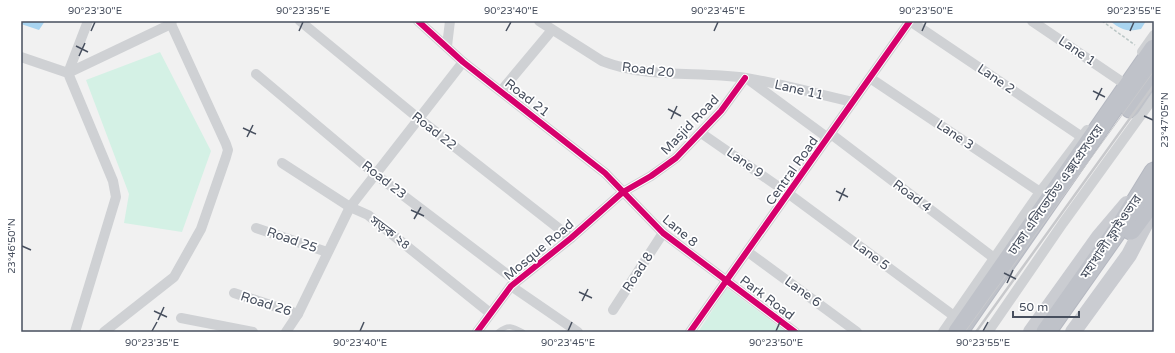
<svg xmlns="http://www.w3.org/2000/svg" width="1175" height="353" viewBox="0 0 1175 353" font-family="'Varela Round','Noto Sans Bengali',sans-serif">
<rect width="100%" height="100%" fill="#f1f1f1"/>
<g fill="#d4f1e5">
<path d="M 160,52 L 211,151 L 182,232 L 124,223 L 129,194 L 86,80 Z"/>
<path d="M 727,288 L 786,332 L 698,332 Z"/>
</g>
<g fill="#a8d4f0">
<path d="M 21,21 L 45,21 L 39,30 L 21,24 Z"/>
<path d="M 1110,21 L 1146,21 L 1141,29 C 1126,32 1122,30 1110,21 Z"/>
</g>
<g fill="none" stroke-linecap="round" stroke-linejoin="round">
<defs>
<g id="highway">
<path d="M 1130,108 L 1154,73"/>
<path d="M 1131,230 L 1154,199"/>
<path d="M 958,332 L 1154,49"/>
<path d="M 1046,332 L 1122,224 L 1154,172"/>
</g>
</defs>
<use href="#highway" stroke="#b5b8c1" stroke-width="21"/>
<path stroke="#bac6c5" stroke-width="1.5" stroke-dasharray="3 2" stroke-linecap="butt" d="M 1102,21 L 1135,45"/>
<path stroke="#cfd1d4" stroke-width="5" d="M 498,332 C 508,324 512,326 523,332"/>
<g stroke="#cfd1d4" stroke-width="10">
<path d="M 300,21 L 418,118 L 571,238"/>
<path d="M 418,21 L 463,62 L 605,173 L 663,233 L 795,332"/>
<path d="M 539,21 L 602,61 C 648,79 698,71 746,78 C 782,84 818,94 853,102"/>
<path d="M 910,21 L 1082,137"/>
<path d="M 1032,21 L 1122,82"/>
<path d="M 447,46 L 450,21"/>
<path d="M 1142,52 L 1154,35"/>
<path d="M 21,57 L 68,73 L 113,181 L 116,197 L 75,332"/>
<path d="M 68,73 L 171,24 L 172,21"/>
<path d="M 68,73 L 88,21"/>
<path d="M 256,74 L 375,174 L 516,281"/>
<path d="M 870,78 L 1040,192"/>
<path d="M 749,80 L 828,138"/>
<path d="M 501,91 L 552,30"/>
<path d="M 701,133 L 789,194 L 954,316"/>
<path d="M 831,134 L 994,258"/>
<path d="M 282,163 L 350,207 L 368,215 L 490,313"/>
<path d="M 256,228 L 327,252"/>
<path d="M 748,252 L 857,332"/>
<path d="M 511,286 L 578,332"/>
<path d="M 234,293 L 298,314"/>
<path d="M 613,310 L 663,233"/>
<path d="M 181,318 L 253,332"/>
<path d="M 104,332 L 174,277 L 201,229 L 226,157 L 228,150 L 226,144 L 171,24"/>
<path d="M 286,332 L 298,314 L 350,207 L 463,62"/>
<path d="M 477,332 L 511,286 L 571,238 L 623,192 L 651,176 L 676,158 L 721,111 L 745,78"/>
<path d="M 690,332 L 910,21"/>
<path d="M 943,332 L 1040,192 L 1087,130"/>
<path d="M 988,332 L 1063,223 L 1154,97"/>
</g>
<g stroke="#caccd1" stroke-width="16">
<path d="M 1031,332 L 1099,237 L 1127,204"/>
<path d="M 1073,332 L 1129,255 L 1152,211"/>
</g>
<use href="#highway" stroke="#bfc2c9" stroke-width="19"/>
<path stroke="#c8c9cc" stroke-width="1" d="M 965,332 L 1154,71"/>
<path stroke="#c8c9cc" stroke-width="2.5" d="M 976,332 L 1154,85"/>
<defs>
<g id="cycleway">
<path d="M 418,21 L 463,62 L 605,173 L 663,233 L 795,332"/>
<path d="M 477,332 L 511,286 L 571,238 L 623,192 L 651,176 L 676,158 L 721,111 L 745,78"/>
<path d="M 690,332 L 910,21"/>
</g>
</defs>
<use href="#cycleway" stroke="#fff" stroke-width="8"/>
<use href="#cycleway" stroke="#d6006c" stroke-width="6"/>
</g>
<path fill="none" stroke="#474f5e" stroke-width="1.5" d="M 91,31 L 95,22M 299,31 L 303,22M 506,31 L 511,22M 714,31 L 718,22M 922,31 L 926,22M 1130,31 L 1134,22M 76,46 L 88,52M 79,56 L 85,43M 1093,91 L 1105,97M 1096,100 L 1102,88M 668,109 L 681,116M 1144,116 L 1153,120M 671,119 L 677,106M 243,128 L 256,134M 247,137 L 253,125M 836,191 L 848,197M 839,201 L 845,188M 411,210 L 424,216M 414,219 L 421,207M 22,246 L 31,250M 1004,273 L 1016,279M 1007,283 L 1013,270M 579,292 L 592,298M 582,301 L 588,289M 154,311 L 167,317M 158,320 L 164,307M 152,331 L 157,322M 360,331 L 364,322M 568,331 L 572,322M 776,331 L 780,322M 983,331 L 988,322"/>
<g text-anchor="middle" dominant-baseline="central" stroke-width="3.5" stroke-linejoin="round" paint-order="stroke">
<g font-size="13" fill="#474f5e" stroke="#fff">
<text transform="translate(1077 51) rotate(34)">Lane 1</text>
<text transform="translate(648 70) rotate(7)">Road 20</text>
<text transform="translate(996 79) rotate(34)">Lane 2</text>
<text transform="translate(799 90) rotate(13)">Lane 11</text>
<text transform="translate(527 98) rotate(38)">Road 21</text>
<text transform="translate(690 125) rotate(-46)">Masjid Road</text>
<text transform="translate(434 131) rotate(38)">Road 22</text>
<text transform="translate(955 135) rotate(34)">Lane 3</text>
<text transform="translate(745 163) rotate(35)">Lane 9</text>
<text transform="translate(792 171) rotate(-55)">Central Road</text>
<text transform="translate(384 180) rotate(38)">Road 23</text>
<text transform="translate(1056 190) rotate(-55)">ঢাকা এলিভেটেড এক্সপ্রেসওয়ে</text>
<text transform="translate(912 196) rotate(37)">Road 4</text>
<text transform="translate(680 231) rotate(40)">Lane 8</text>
<text transform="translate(390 233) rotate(37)">সড়ক ২৪</text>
<text transform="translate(1111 237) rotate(-56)">মহাখালী ফ্লাইওভার</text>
<text transform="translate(292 240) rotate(19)">Road 25</text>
<text transform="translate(539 250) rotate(-40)">Mosque Road</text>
<text transform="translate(871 255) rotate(37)">Lane 5</text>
<text transform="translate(638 272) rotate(-57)">Road 8</text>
<text transform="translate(803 292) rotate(36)">Lane 6</text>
<text transform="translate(767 298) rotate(37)">Park Road</text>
<text transform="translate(266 304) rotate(18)">Road 26</text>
</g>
</g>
<rect width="1175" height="353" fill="none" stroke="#ffffff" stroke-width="44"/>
<path d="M1013 311v6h66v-6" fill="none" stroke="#474f5e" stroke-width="2"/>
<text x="1019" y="311" font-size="12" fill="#474f5e" stroke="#ffffff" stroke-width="3" paint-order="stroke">50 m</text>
<rect x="22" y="22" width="1131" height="309" fill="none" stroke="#474f5e" stroke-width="1.5"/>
<g font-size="10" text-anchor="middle" fill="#474f5e">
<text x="95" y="14">90°23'30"E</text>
<text x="303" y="14">90°23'35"E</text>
<text x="511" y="14">90°23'40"E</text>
<text x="718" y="14">90°23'45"E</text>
<text x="926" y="14">90°23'50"E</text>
<text x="1134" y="14">90°23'55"E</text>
<text transform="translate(1164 120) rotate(-90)" y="4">23°47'05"N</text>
<text transform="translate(11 246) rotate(-90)" y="4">23°46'50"N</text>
<text x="152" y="346">90°23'35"E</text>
<text x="360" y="346">90°23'40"E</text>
<text x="568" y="346">90°23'45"E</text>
<text x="776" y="346">90°23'50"E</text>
<text x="983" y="346">90°23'55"E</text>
</g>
</svg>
